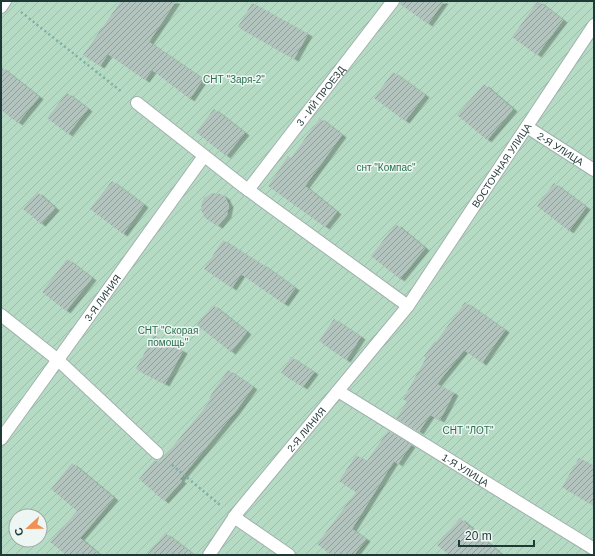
<svg xmlns="http://www.w3.org/2000/svg" width="595" height="556" viewBox="0 0 595 556" font-family="Helvetica,sans-serif">
<defs>
<pattern id="garden-furrows" width="10" height="10" patternUnits="userSpaceOnUse"><rect width="10" height="10" fill="#b6dbc5"/><path d="M-1 1l2-2M0 10L10 0M9 11l2-2" fill="none" stroke="#9cbdaa"/></pattern>
<pattern id="building-hatch" width="6" height="6" patternUnits="userSpaceOnUse"><rect width="6" height="6" fill="#b3c4bf"/><path d="M-1 1l2-2M0 6l6-6M5 7l2-2" fill="none" stroke="#91a09c"/></pattern>
<filter id="shadow"><feDropShadow dx="4.5" dy="2.5" stdDeviation="0" flood-color="#0004"/></filter>
</defs>
<rect width="100%" height="100%" fill="#deeae6"/>
<path fill="url(#garden-furrows)" fill-rule="evenodd" d="M 1,1 L 594,1 L 594,555 L 1,555 ZM 16,516 L 40,516 L 40,540 L 16,540 Z"/>
<g fill="url(#building-hatch)" filter="url(#shadow)">
<path d="M 121,1 L 176,1 L 149,42 L 203,79 L 190,99 L 152,70 L 145,80 L 108,54 L 100,66 L 83,55 Z"/>
<path d="M 400,1 L 444,1 L 428,24 L 400,4 Z"/>
<path d="M 538,1 L 563,20 L 537,55 L 512,37 Z"/>
<path d="M 252,3 L 308,34 L 294,59 L 238,27 Z"/>
<path d="M 1,67 L 39,97 L 18,123 L 1,110 Z"/>
<path d="M 393,72 L 425,95 L 405,121 L 374,98 Z"/>
<path d="M 484,84 L 513,109 L 487,140 L 457,115 Z"/>
<path d="M 67,93 L 88,109 L 68,134 L 47,118 Z"/>
<path d="M 214,109 L 245,133 L 226,156 L 196,132 Z"/>
<path d="M 320,118 L 342,135 L 305,186 L 337,212 L 325,227 L 268,186 L 288,156 L 291,158 Z"/>
<path d="M 112,181 L 144,205 L 123,234 L 90,209 Z"/>
<path d="M 554,183 L 586,207 L 569,231 L 537,206 Z"/>
<path d="M 37,192 L 55,208 L 41,224 L 23,209 Z"/>
<path d="M 212,193 L 221,194 L 225,197 L 229,205 L 227,215 L 218,226 L 205,218 L 201,210 L 202,202 L 204,198 Z"/>
<path d="M 396,224 L 425,248 L 400,279 L 371,256 Z"/>
<path d="M 223,240 L 262,265 L 262,264 L 295,288 L 284,304 L 241,274 L 232,288 L 204,269 Z"/>
<path d="M 67,259 L 92,278 L 66,311 L 42,292 Z"/>
<path d="M 465,302 L 505,330 L 482,363 L 464,350 L 437,384 L 454,393 L 440,420 L 430,415 L 419,432 L 396,418 L 407,402 L 403,399 L 426,358 L 424,356 L 435,341 L 436,342 Z"/>
<path d="M 213,305 L 247,332 L 231,352 L 197,325 Z"/>
<path d="M 334,319 L 361,337 L 346,360 L 319,341 Z"/>
<path d="M 154,335 L 183,351 L 165,384 L 136,369 Z"/>
<path d="M 291,357 L 314,372 L 303,387 L 281,373 Z"/>
<path d="M 228,370 L 253,387 L 236,411 L 180,479 L 182,481 L 164,501 L 139,479 L 155,460 L 160,462 L 211,400 L 209,398 Z"/>
<path d="M 388,431 L 411,445 L 398,464 L 394,461 L 352,529 L 366,539 L 354,555 L 331,555 L 317,544 L 356,492 L 339,481 L 356,455 L 367,461 Z"/>
<path d="M 579,458 L 594,466 L 594,506 L 562,487 Z"/>
<path d="M 72,463 L 114,498 L 80,538 L 100,555 L 66,555 L 50,542 L 77,511 L 51,489 Z"/>
<path d="M 460,518 L 502,555 L 449,555 L 437,545 Z"/>
<path d="M 165,533 L 194,555 L 147,555 Z"/>
</g>
<g fill="none" stroke-linecap="round" stroke-linejoin="round">
<defs>
<g id="minor">
<path d="M 1,7 L 5,1"/>
<path d="M 137,103 L 244,187 L 408,306"/>
<path id="s1" d="M 527,127 L 594,170"/>
<path id="s2" d="M 248,190 L 393,1"/>
<path d="M 1,315 L 58,360 L 157,453"/>
<path id="s3" d="M 338,391 L 594,549"/>
<path id="s4" d="M 1,439 L 204,156"/>
<path d="M 234,517 L 289,555"/>
<path id="s5" d="M 209,555 L 237,513 L 408,306 L 594,25"/>
</g>
</defs>
<use href="#minor" stroke="#a1b1ae" stroke-width="14"/>
<g stroke="#7eaea5" stroke-width="2.5" stroke-dasharray="2 3" stroke-linecap="butt">
<path d="M 21,12 L 122,92"/>
<path d="M 172,465 L 220,505"/>
</g>
<use href="#minor" stroke="#fff" stroke-width="12"/>
</g>
<g text-anchor="middle" dominant-baseline="central" stroke-width="3" stroke-linejoin="round" paint-order="stroke">
<g font-size="10" fill="#2a704e" stroke="#eef6f3">
<text x="234" y="79">СНТ "Заря-2"</text>
<text x="386" y="167">снт "Компас"</text>
<text x="168" y="330">СНТ "Скорая<tspan x="168" dy="12">помощь"</tspan></text>
<text x="468" y="430">СНТ "ЛОТ"</text>
</g>
<g font-size="10" fill="#1f3936" stroke="#eef6f3">
<text stroke="none"><textPath href="#s2" startOffset="119">3 - ИЙ ПРОЕЗД</textPath></text>
<text stroke="none"><textPath href="#s1" startOffset="40">2-Я УЛИЦА</textPath></text>
<text stroke="none"><textPath href="#s5" startOffset="488">ВОСТОЧНАЯ УЛИЦА</textPath></text>
<text stroke="none"><textPath href="#s4" startOffset="174">3-Я ЛИНИЯ</textPath></text>
<text stroke="none"><textPath href="#s5" startOffset="159">2-Я ЛИНИЯ</textPath></text>
<text stroke="none"><textPath href="#s3" startOffset="150">1-Я УЛИЦА</textPath></text>
</g>
</g>
<rect width="595" height="556" fill="none" stroke="#1f3936" stroke-width="4"/>
<g transform="translate(28 528) rotate(248)"><circle r="19" fill="#eef6f3" stroke="#9baaa7"/>
<path d="M0-3L7 15L0 10L-7 15Z" fill="#f29053"/>
<text y="-6" font-size="11" font-weight="bold" text-anchor="middle" fill="#1f3936">С</text>
</g>
<path d="M459 540v6h75v-6" fill="none" stroke="#1f3936" stroke-width="2"/>
<text x="465" y="540" font-size="12" fill="#1f3936" stroke="#eef6f3" stroke-width="3" paint-order="stroke">20 m</text>
</svg>
